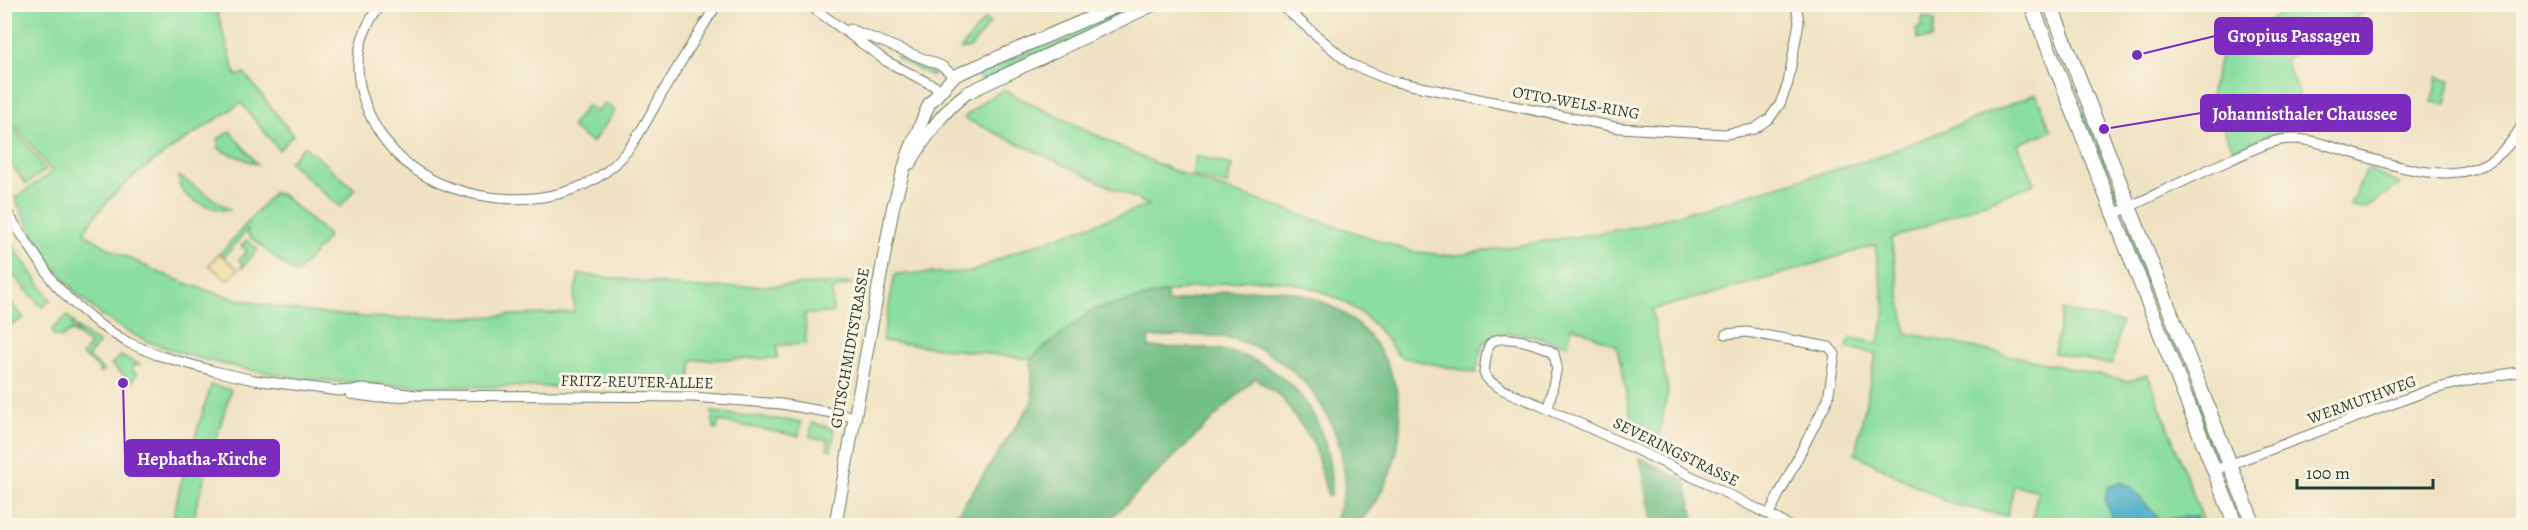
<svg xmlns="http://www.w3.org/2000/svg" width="2528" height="530" viewBox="0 0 2528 530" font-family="Alegreya,serif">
<rect width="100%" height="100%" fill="#fcf5e5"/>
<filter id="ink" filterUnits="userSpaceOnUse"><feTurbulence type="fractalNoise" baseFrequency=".0167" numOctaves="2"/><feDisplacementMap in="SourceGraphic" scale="12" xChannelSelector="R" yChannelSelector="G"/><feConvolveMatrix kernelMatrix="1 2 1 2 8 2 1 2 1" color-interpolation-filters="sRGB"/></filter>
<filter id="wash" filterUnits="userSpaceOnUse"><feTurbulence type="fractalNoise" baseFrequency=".008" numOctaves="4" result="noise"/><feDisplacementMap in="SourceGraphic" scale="24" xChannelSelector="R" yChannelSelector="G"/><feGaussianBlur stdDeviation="1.35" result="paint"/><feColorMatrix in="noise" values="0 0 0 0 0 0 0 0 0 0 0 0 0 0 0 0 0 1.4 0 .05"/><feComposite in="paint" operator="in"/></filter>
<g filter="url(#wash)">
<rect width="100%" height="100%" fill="#efe2c2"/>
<g fill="#8ade9f" stroke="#548e6a" stroke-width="1.5">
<path d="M 2297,4 L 2376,5 L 2285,60 L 2298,93 L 2290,131 L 2264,136 L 2234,150 L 2209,100 L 2222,48 Z"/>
<path d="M 4,5 L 215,5 L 236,76 L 244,73 L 293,135 L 279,150 L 241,103 C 186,141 120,174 84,232 C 101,246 123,255 143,265 C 278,331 429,320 574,312 L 574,295 L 579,274 L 697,288 L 853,283 L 832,290 L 833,313 L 805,314 L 806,344 L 777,345 L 777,358 L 692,360 L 690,382 L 578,380 L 577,387 C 452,386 325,392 203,359 C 166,349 131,338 100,314 C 61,284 36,242 15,198 L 52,172 L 5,111 Z"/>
<path d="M 1132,5 L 1146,5 L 982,81 L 978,73 Z"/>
<path d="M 1923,17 L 1935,20 L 1932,39 L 1918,39 L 1916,29 L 1921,27 Z"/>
<path d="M 985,19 L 990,23 L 970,48 L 960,50 Z"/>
<path d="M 897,55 L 938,71 L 932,76 L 897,58 Z"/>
<path d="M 2437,77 L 2451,80 L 2446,104 L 2432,102 Z"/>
<path d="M 1003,90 L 1146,159 L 1192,178 L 1410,251 L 1452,256 L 1635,227 L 1875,158 L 2036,94 L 2052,131 L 2018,144 L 2034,184 L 1891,239 L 1906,333 L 2128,381 L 2148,375 L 2205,525 L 2036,525 L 2032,521 L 2038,490 L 2014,486 L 2007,516 L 1951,504 L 1855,454 L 1876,354 L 1847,348 L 1850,338 L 1879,343 L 1885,310 L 1875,245 L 1765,279 L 1652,310 L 1668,391 L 1656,446 L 1635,436 L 1617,346 L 1572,326 L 1568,345 C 1547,341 1495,321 1483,345 C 1479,353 1478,364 1476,373 L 1400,357 C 1392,348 1385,337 1377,328 C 1347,295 1294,277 1250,280 C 1222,282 1194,288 1167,292 L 1167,303 L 1147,336 L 1104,525 L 950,525 L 1033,401 L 1031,359 L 882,341 L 895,274 L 972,272 L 1012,253 L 1149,205 L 964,118 L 985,100 Z"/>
<path d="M 604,103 L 615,111 L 592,143 L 571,127 L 587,105 L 597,112 Z"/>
<path d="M 2080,112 L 2086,115 L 2118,195 L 2111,197 Z"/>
<path d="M 5,116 L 46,170 L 26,184 L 5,156 Z"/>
<path d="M 230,131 L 257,164 L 222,151 L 218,147 L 218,139 Z"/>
<path d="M 304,146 L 355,189 L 340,207 L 289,162 Z"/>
<path d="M 1196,156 L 1232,165 L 1227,185 L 1192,176 Z"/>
<path d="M 2367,169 L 2400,184 L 2365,209 L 2349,207 Z"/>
<path d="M 179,176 L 230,210 C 219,212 187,201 182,190 C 179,186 179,180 179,176 Z"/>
<path d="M 274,192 L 277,195 L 280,193 L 327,234 L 327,239 L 297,273 L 294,273 L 248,235 L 247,230 L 224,257 L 220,254 Z"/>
<path d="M 2129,225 L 2220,452 L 2213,455 L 2123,227 Z"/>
<path d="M 5,237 L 7,238 L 51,300 L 42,307 L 5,266 Z"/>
<path d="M 247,240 L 258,249 L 242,268 L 241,267 L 243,264 L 239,260 L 247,251 L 241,246 Z"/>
<path d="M 5,296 L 24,318 L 5,328 L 4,328 Z"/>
<path d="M 2063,310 L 2121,322 L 2112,365 L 2054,353 Z"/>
<path d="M 67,316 L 74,323 L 72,326 L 77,335 L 70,331 L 61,338 L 57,335 L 54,337 L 52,330 Z"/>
<path d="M 75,326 L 99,344 L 88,357 L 104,371 L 99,373 L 99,369 L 82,355 L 90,345 L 80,337 Z"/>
<path d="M 120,356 L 141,365 L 133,365 L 132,371 L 137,374 L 132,382 L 111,365 Z"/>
<path d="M 211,385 L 231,390 L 197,503 L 193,525 L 172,525 L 179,490 Z"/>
<path d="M 712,412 L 801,422 L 799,436 L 719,421 L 717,430 L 714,429 Z"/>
<path d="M 812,423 L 832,428 L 834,432 L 831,450 L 827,449 L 828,440 L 810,437 Z"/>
</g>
<g fill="#6fbd86" stroke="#477d5d" stroke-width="1.5">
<path d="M 1272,289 C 1398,301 1440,436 1357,525 L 1334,525 C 1337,513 1343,499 1345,485 C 1346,472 1342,457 1339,444 C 1323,394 1288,356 1237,340 C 1210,332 1177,337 1149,337 L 1148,347 C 1171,349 1197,345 1221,350 C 1294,364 1334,424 1331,496 L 1328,497 L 1314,444 L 1282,398 L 1255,378 L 1104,525 L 950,525 L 1033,401 L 1031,358 L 1094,309 L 1166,292 L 1168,303 L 1227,291 Z"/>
<path d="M 1640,458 L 1686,482 L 1695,525 L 1653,525 Z"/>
</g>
<path fill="#eeda9e" stroke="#868c69" stroke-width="1.5" d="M 219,253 L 238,269 L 228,281 L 209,265 Z"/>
<path fill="#48adc8" stroke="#34757e" stroke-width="1.5" d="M 2121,482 L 2130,486 L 2160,520 L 2195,516 L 2199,525 L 2122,525 C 2109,517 2101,503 2108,487 Z"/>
</g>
<g filter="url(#ink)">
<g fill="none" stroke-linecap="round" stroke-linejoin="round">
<defs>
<g id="minor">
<path d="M 381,4 C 360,31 353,62 362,94 C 370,121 385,145 406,163 C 458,205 553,213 607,171 C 634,150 647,119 664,90 C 681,61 699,33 717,4"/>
<path d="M 808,4 L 886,61 L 940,89"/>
<path d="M 1280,4 L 1350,64 L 1392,81 L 1620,128 L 1725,134 L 1754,129 L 1770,118 L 1780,104 L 1788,83 L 1799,22 L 1796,4"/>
<path d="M 850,29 L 942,66 L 954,76"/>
<path d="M 4,208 L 54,283 L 71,301 L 100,325 L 127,342 L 157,355 L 214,371 L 254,380 L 339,391 L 365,389 L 417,395 L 693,397 L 781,404 L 855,417"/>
<path d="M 2114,214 C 2153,196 2191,177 2230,160 C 2246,153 2263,143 2281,140 C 2302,136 2323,144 2343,150 C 2409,170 2485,201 2524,121"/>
<path d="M 1726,334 L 1747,332 L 1829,347 L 1835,354 L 1828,399 L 1769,514"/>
<path d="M 350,394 L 380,398 L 408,396"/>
<path d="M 1548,409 L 1557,367 L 1554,353 C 1544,345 1499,331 1490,344 C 1486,351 1485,364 1484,373 C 1488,387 1523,398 1537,404 C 1623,443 1707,482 1790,526"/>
<path d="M 2215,470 L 2427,391 L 2469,380 L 2524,371"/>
</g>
<g id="tertiary">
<path d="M 910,163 C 926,137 942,111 967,93 L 1155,4"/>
<path d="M 835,526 L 893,207 L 908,155 L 929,104 L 954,76 L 1122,4"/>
</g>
<g id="secondary">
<path d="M 2031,4 L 2236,526"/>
<path d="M 2050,4 L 2254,526"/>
</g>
</defs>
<use href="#minor" stroke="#687766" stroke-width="11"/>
<use href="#tertiary" stroke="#687766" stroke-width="14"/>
<use href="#secondary" stroke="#687766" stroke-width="16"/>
<use href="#minor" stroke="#fff" stroke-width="9"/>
<use href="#tertiary" stroke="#fff" stroke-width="12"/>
<use href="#secondary" stroke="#fff" stroke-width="14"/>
</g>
</g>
<g text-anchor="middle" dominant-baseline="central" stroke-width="6" stroke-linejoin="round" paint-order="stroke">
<g font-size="16" fill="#1f3d34" stroke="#fcf5e5">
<text transform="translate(1576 103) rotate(10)">OTTO-WELS-RING</text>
<text transform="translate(850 348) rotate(-80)">GUTSCHMIDTSTRASSE</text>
<text transform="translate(637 382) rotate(1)">FRITZ-REUTER-ALLEE</text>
<text transform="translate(2362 400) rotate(-20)">WERMUTHWEG</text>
<text transform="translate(1676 452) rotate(26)">SEVERINGSTRASSE</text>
</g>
</g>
<path fill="none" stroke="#7b2cbf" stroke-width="2" d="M2137 55L2215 36M2104 129L2201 113M123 383L125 458"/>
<g fill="#7b2cbf" stroke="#fcf5e5" stroke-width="2">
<circle cx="2137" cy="55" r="6"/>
<circle cx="2104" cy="129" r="6"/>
<circle cx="123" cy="383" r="6"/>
</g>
<g fill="#7b2cbf" stroke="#7b2cbf" stroke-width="2">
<rect x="2215" y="18" width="157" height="36" rx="6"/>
<rect x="2201" y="95" width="209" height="36" rx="6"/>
<rect x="125" y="440" width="154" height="36" rx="6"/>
</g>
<g font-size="18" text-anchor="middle" font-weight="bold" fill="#fff">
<text x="2294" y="42">Gropius Passagen</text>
<text x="2305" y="120">Johannisthaler Chaussee</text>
<text x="202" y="465">Hephatha-Kirche</text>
</g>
<rect width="2528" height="530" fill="none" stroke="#fcf5e5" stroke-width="24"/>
<path d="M2297 479v9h136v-9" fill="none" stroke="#1f3d34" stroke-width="3"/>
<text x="2306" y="479" font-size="18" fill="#1f3d34" stroke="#fcf5e5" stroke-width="4.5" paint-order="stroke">100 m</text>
</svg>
